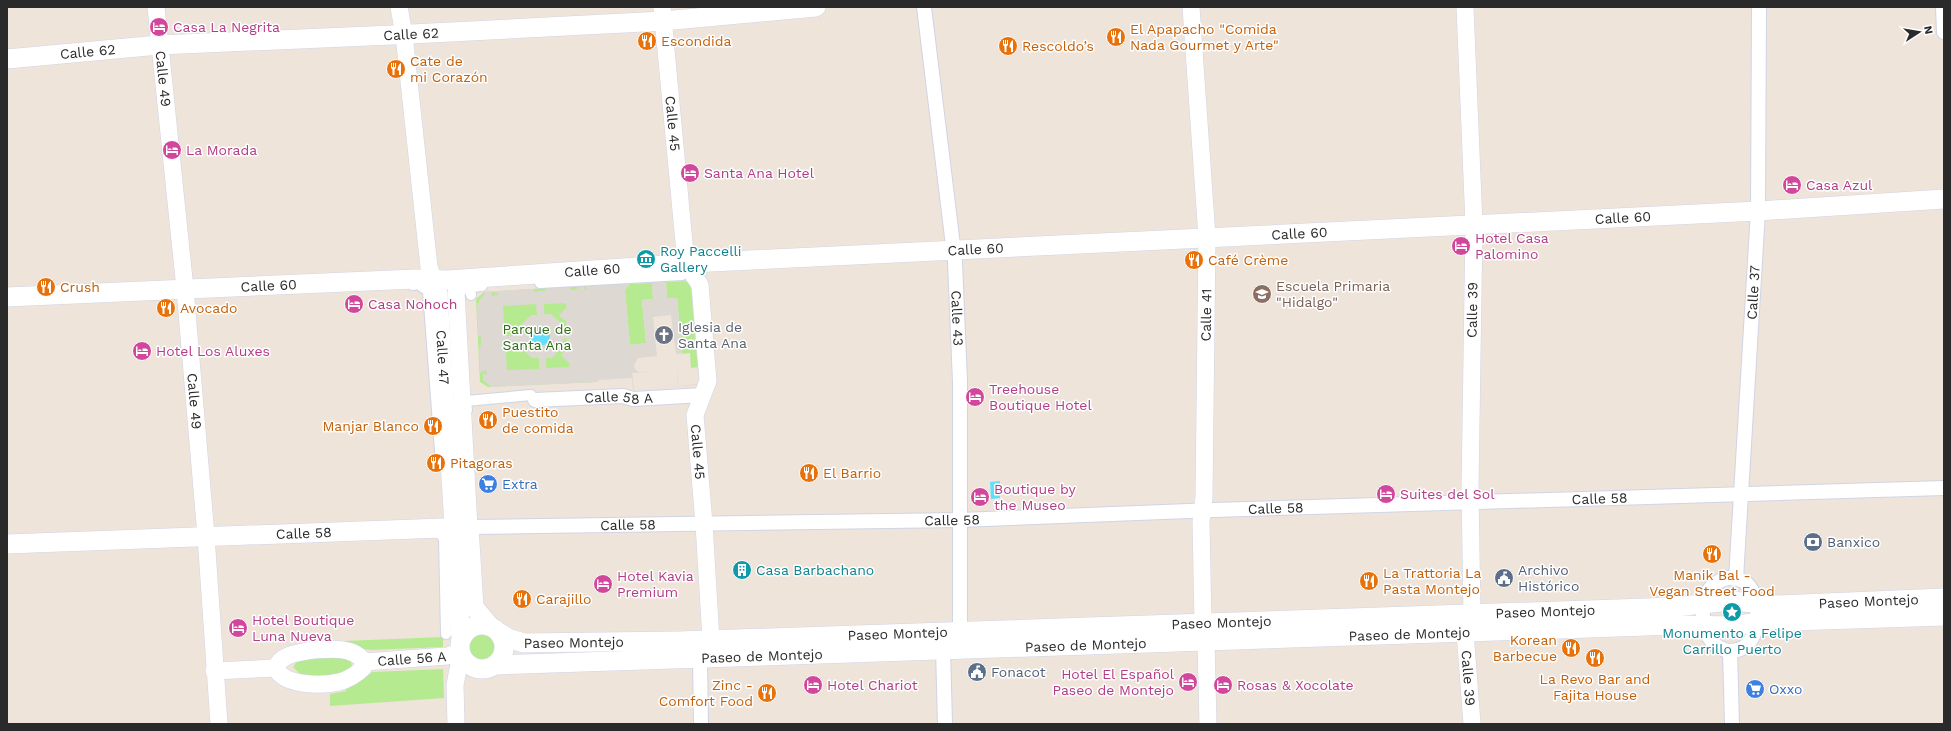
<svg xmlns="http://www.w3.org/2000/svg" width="1951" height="731" viewBox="0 0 1951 731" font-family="'Work Sans',sans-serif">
<rect width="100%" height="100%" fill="#eee4da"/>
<g fill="#b6ea91">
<path d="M 685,281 L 691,285 L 695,339 L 681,340 L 677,298 L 667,298 L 666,282 Z"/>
<path d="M 652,283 L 653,299 L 642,300 L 646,343 L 630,345 L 625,290 L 630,284 Z"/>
<path d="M 596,285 L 601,290 L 603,309 L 598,309 L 599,316 L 601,315 L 601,311 L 603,311 L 607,369 L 604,369 L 606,371 L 597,382 L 488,387 L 480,382 L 476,299 L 484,292 Z"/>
<path d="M 696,348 L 698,367 L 691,368 L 690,353 L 682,354 L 682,349 Z"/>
<circle cx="483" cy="646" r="16"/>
<path d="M 443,637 L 443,647 L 371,650 L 319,642 Z"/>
<path d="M 335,654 L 350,660 L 352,665 C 344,681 316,676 302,676 L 293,667 L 298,660 Z"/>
<path d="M 443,669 L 444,698 L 330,706 L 330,694 L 346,691 L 346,687 L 357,683 L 372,672 Z"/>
</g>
<path fill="#ddd8d2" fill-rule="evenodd" d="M 685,280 L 691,285 L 699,385 L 633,389 L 632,378 L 599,380 L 597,382 L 491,387 L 483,380 L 483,374 L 487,374 L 486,370 L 480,373 L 479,347 L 481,345 L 481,337 L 478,336 L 477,303 L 479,303 L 479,300 L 485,294 L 484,292 L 491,291 L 492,296 L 498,295 L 498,293 L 494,293 L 494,291 L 533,289 L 535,292 L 540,291 L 545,291 L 547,288 L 570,287 L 571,290 L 574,290 L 577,289 L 578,286 L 584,286 L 584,289 L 586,289 L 586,286 ZM 685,281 L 691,285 L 695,339 L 681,340 L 677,298 L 667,298 L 666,282 ZM 652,283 L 653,299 L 642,300 L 646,343 L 630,345 L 625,290 L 630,284 ZM 565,303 L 567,306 L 559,316 L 566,321 L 566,332 L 562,332 L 562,324 L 551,314 L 544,314 L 544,304 ZM 536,304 L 537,315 L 531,315 L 520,326 L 521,335 L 505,336 L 503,306 ZM 671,315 L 676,354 L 690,353 L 682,354 L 682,349 L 696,348 L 698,367 L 677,369 L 677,378 L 659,379 L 677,378 L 678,386 L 634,389 L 632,373 L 658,371 L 639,372 L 635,369 L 634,366 L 638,358 L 657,356 L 653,317 ZM 567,338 L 567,348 L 561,355 L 570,364 L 569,367 L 546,368 L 546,358 L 552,358 L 563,346 L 563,339 ZM 521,342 L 522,349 L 532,358 L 539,358 L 539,369 L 507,370 L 505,343 ZM 697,367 L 699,384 L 678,386 L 677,369 Z"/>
<g fill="#62dffb">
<circle cx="540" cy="336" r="10"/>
<path d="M 1000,481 L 1000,498 L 991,499 L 990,482 Z"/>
</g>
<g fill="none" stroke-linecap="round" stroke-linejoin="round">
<defs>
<g id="pedestrian">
<path d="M 540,283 L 682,275"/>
<path d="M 413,285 L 418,284 L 428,291 L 441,464"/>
<path d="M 471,295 L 470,287 L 482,286"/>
<path d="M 467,410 L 466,401 L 531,395"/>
<path d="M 438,532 L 444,538 L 446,634"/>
</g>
<g id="minor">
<path id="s1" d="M 924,7 L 955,262 L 960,382 L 960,631"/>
<path d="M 1943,7 L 1944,32"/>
<path id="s2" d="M 535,400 L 623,396 L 633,399 L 703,395"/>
<path id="s3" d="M 469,527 L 960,520 L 1214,510 L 1944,488"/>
<path d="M 1728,578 C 1733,578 1738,578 1743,581 C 1766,594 1763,658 1725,650 C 1718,648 1713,644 1709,637 C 1698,615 1700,585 1728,578 Z"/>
<path id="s4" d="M 1736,578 L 1758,211 L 1759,7"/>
<path d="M 943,649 L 945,724"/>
<path d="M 1730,651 L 1732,724"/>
<path d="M 700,658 L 701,724"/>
</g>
<g id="tertiary">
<path id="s5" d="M 156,7 L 185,289 L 206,536 L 219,724"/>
<path id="s6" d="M 399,7 L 404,35 L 429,267 L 439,294 L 453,527"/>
<path id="s7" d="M 662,7 L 686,264 L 700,285 L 708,381 L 695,415 L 704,524 L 711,640"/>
<path d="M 1191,7 L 1207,237 L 1204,497 L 1201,522 L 1203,623"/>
<path d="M 1465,7 L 1474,225 L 1470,490 L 1472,614"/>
<path d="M 467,279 L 456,292 L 469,527"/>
<path id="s8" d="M 1465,632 L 1472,724"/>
<path d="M 1206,641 L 1208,724"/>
<path d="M 313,650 C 329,649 354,646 364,662 L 363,668 C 357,674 347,680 339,682 C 322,686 283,686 276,668 C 280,654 301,652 313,650 Z"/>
<path id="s9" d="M 364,662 L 447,656 L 460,652"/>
<path d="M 214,671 L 276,668"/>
<path d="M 456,724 L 455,685 L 461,654"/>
</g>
<g id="secondary">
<path id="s10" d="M 7,59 L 159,45 L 392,35 L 663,21 L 816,7"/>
<path id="s11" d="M 7,297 L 415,279 L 448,280 L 710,262 L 1758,211 L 1944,199"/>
<path d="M 453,527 L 461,639"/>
<path id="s12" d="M 7,544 L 469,527 L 474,607 L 489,625"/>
<circle cx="482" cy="647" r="22"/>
<path id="s13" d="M 500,633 L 510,639 L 524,643 L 679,641 L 1675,607 L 1730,601 L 1778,605 L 1944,598"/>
<path id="s14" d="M 496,665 L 1676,625 L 1733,626 L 1779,619 L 1793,621 L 1944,616"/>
</g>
</defs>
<use href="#pedestrian" stroke="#cfd5e5" stroke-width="12"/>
<use href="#minor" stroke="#cfd5e5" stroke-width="16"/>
<use href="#tertiary" stroke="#cfd5e5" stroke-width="18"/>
<use href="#secondary" stroke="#cfd5e5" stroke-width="20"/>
<use href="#pedestrian" stroke="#fff" stroke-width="10"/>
<use href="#minor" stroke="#fff" stroke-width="14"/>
<use href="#tertiary" stroke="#fff" stroke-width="17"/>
<use href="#secondary" stroke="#fff" stroke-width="19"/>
</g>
<defs>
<symbol id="hotel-disc" viewBox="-11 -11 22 22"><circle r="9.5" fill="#d1479c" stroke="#fff"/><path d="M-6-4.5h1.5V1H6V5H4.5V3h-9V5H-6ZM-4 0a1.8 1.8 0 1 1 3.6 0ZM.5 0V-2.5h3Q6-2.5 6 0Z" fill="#fff"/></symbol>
<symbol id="restaurant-disc" viewBox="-11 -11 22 22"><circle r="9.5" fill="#e8710a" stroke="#fff"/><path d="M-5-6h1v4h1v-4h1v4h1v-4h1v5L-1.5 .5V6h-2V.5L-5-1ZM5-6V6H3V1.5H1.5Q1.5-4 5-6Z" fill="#fff"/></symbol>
<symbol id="museum-disc" viewBox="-11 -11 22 22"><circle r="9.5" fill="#0f9aa8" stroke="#fff"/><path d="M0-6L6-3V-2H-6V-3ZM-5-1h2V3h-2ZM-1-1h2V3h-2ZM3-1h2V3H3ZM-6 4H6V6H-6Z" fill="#fff"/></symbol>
<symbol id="school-disc" viewBox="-11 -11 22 22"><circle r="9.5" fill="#8d6e63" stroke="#fff"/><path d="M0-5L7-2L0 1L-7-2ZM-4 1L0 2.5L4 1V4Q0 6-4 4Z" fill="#fff"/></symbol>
<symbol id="church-disc" viewBox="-11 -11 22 22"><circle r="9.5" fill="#6b7280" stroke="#fff"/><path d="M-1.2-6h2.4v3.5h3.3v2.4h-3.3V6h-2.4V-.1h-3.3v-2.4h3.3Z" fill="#fff"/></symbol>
<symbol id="supermarket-disc" viewBox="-11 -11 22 22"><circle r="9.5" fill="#3f7fe0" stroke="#fff"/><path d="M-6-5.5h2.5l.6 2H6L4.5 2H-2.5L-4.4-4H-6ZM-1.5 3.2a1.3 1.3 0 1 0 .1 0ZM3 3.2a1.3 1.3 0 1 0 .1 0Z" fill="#fff"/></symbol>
<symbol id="bank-disc" viewBox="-11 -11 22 22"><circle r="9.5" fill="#5c6f8a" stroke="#fff"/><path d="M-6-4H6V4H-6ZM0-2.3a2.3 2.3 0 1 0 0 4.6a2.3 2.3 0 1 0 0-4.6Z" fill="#fff"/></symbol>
<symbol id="building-disc" viewBox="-11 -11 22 22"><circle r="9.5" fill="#0f9aa8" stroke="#fff"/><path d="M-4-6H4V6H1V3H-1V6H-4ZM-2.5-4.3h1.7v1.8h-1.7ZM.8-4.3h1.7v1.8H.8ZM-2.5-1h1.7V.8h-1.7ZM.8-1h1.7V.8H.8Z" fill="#fff"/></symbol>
<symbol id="civic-disc" viewBox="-11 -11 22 22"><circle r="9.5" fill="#5c6f8a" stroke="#fff"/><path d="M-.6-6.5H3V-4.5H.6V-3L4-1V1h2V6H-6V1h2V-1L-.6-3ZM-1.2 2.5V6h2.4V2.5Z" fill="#fff"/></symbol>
<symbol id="sight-disc" viewBox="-11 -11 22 22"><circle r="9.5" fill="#0f9aa8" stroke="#fff"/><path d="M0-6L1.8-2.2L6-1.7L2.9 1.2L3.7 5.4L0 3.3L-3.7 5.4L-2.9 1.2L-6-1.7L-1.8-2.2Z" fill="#fff"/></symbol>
</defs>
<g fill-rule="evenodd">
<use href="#hotel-disc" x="148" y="16" width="22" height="22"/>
<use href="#restaurant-disc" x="1105" y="26" width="22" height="22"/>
<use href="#restaurant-disc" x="636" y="30" width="22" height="22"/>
<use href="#restaurant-disc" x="997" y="35" width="22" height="22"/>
<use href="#restaurant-disc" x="385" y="58" width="22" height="22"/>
<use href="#hotel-disc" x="161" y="139" width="22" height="22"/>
<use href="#hotel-disc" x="679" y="162" width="22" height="22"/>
<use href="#hotel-disc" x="1781" y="174" width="22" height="22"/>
<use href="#hotel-disc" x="1450" y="235" width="22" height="22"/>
<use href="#museum-disc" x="635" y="248" width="22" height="22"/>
<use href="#restaurant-disc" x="1183" y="249" width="22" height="22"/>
<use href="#restaurant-disc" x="35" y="276" width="22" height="22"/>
<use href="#school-disc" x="1251" y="283" width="22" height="22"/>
<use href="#hotel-disc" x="343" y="293" width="22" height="22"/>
<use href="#restaurant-disc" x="155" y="297" width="22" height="22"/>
<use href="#church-disc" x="653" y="324" width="22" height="22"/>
<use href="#hotel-disc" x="131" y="340" width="22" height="22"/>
<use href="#hotel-disc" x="964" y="386" width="22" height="22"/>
<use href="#restaurant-disc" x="477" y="409" width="22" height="22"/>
<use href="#restaurant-disc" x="422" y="415" width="22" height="22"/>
<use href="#restaurant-disc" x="425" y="452" width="22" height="22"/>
<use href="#restaurant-disc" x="798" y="462" width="22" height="22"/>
<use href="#supermarket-disc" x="477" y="473" width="22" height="22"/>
<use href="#hotel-disc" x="1375" y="483" width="22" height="22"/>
<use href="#hotel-disc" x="969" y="486" width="22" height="22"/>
<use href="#bank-disc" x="1802" y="531" width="22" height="22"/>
<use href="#restaurant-disc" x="1701" y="543" width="22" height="22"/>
<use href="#building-disc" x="731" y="559" width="22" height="22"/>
<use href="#civic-disc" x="1493" y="567" width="22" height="22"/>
<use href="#restaurant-disc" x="1358" y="570" width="22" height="22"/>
<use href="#hotel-disc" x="592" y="573" width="22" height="22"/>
<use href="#restaurant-disc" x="511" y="588" width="22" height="22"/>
<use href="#sight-disc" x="1721" y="601" width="22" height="22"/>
<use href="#hotel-disc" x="227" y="617" width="22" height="22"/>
<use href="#restaurant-disc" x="1560" y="637" width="22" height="22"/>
<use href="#restaurant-disc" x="1584" y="647" width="22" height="22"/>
<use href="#civic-disc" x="966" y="661" width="22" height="22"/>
<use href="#hotel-disc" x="1177" y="671" width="22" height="22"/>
<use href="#hotel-disc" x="802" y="674" width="22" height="22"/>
<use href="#hotel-disc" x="1212" y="674" width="22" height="22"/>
<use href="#supermarket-disc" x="1744" y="678" width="22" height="22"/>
<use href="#restaurant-disc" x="756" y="682" width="22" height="22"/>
</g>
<g text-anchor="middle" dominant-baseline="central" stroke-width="3" stroke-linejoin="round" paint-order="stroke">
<g font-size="14" fill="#b23c85" stroke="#fff" text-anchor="start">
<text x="173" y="27">Casa La Negrita</text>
<text x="186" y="150">La Morada</text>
<text x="704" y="173">Santa Ana Hotel</text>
<text x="1806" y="185">Casa Azul</text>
<text x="1475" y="238">Hotel Casa<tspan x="1475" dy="16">Palomino</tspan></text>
<text x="368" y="304">Casa Nohoch</text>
<text x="156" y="351">Hotel Los Aluxes</text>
<text x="989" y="389">Treehouse<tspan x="989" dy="16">Boutique Hotel</tspan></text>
<text x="994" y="489">Boutique by<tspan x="994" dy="16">the Museo</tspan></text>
<text x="1400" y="494">Suites del Sol</text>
<text x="617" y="576">Hotel Kavia<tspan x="617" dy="16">Premium</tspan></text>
<text x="252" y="620">Hotel Boutique<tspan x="252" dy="16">Luna Nueva</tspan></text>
<text x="1174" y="674" text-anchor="end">Hotel El Español<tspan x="1174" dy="16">Paseo de Montejo</tspan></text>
<text x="827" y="685">Hotel Chariot</text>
<text x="1237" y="685">Rosas &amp; Xocolate</text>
</g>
<g font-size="14" fill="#c56008" stroke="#fff" text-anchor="start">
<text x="1130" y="29">El Apapacho "Comida<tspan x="1130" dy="16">Nada Gourmet y Arte"</tspan></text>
<text x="661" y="41">Escondida</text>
<text x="1022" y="46">Rescoldo’s</text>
<text x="410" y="61">Cate de<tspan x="410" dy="16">mi Corazón</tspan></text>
<text x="1208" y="260">Café Crème</text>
<text x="60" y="287">Crush</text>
<text x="180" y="308">Avocado</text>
<text x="502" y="412">Puestito<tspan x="502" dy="16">de comida</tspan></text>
<text x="419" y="426" text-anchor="end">Manjar Blanco</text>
<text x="450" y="463">Pitagoras</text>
<text x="823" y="473">El Barrio</text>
<text x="1383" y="573">La Trattoria La<tspan x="1383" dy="16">Pasta Montejo</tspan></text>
<text x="1712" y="575" text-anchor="middle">Manik Bal -<tspan x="1712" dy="16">Vegan Street Food</tspan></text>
<text x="536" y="599">Carajillo</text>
<text x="1557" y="640" text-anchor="end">Korean<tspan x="1557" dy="16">Barbecue</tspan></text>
<text x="1595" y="679" text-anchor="middle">La Revo Bar and<tspan x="1595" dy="16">Fajita House</tspan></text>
<text x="753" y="685" text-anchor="end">Zinc -<tspan x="753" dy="16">Comfort Food</tspan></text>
</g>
<g font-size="14" fill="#2a2a2a" stroke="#fff">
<text stroke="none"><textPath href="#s10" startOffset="405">Calle 62</textPath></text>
<text stroke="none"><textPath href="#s10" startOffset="81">Calle 62</textPath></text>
<text stroke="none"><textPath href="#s5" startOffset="72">Calle 49</textPath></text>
<text stroke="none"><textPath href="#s7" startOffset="117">Calle 45</textPath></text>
<text stroke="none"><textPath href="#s11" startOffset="1618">Calle 60</textPath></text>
<text stroke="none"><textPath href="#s11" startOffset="1294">Calle 60</textPath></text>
<text stroke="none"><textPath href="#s11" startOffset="970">Calle 60</textPath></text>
<text stroke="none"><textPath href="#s11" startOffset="586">Calle 60</textPath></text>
<text stroke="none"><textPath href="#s11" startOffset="262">Calle 60</textPath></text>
<text stroke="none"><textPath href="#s4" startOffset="286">Calle 37</textPath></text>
<text transform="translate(1472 310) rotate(-89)">Calle 39</text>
<text transform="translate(1206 315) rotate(-89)">Calle 41</text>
<text stroke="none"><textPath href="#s1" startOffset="313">Calle 43</textPath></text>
<text stroke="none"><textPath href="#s6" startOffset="354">Calle 47</textPath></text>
<text stroke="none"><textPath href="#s2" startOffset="84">Calle 58 A</textPath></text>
<text stroke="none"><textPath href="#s5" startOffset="396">Calle 49</textPath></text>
<text stroke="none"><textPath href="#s7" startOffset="453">Calle 45</textPath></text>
<text stroke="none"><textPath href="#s3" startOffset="1131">Calle 58</textPath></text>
<text stroke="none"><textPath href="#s3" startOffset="807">Calle 58</textPath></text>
<text stroke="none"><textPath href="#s3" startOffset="483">Calle 58</textPath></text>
<text stroke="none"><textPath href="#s3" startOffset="159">Calle 58</textPath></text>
<text stroke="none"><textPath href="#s12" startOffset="297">Calle 58</textPath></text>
<text stroke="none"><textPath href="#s13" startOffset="1372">Paseo Montejo</textPath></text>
<text stroke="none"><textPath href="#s13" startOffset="1048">Paseo Montejo</textPath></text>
<text stroke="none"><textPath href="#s13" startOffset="724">Paseo Montejo</textPath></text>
<text stroke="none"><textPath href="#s13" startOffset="400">Paseo Montejo</textPath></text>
<text stroke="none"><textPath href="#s14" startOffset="914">Paseo de Montejo</textPath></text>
<text stroke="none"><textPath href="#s13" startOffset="76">Paseo Montejo</textPath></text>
<text stroke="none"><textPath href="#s14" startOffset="590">Paseo de Montejo</textPath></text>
<text stroke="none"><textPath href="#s14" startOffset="266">Paseo de Montejo</textPath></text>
<text stroke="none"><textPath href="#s9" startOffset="48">Calle 56 A</textPath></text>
<text stroke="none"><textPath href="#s8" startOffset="46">Calle 39</textPath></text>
</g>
<g font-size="14" fill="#0d838f" stroke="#fff" text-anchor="start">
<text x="660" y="251">Roy Paccelli<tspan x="660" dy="16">Gallery</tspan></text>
<text x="756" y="570">Casa Barbachano</text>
<text x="1732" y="633" text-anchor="middle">Monumento a Felipe<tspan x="1732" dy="16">Carrillo Puerto</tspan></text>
</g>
<g font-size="14" fill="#785e54" stroke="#fff" text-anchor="start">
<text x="1276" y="286">Escuela Primaria<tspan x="1276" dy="16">"Hidalgo"</tspan></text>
</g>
<g font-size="14" fill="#5b616d" stroke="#fff" text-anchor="start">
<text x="678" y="327">Iglesia de<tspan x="678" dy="16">Santa Ana</tspan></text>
</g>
<g font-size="14" fill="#2d6f12" stroke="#fff">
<text x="537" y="329">Parque de<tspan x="537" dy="16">Santa Ana</tspan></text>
</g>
<g font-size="14" fill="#366cbe" stroke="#fff" text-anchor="start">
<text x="502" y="484">Extra</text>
<text x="1769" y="689">Oxxo</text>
</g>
<g font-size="14" fill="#4e5e75" stroke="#fff" text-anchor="start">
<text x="1827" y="542">Banxico</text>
<text x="1518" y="570">Archivo<tspan x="1518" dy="16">Histórico</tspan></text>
<text x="991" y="672">Fonacot</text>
</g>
</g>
<rect width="1951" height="731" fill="none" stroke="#2a2a2a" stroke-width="16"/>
<g transform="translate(1919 32) rotate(78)" stroke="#ffffff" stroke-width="3" paint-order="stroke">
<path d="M0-3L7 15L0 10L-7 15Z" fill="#2a2a2a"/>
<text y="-6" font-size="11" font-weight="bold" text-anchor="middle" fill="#2a2a2a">N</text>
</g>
</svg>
